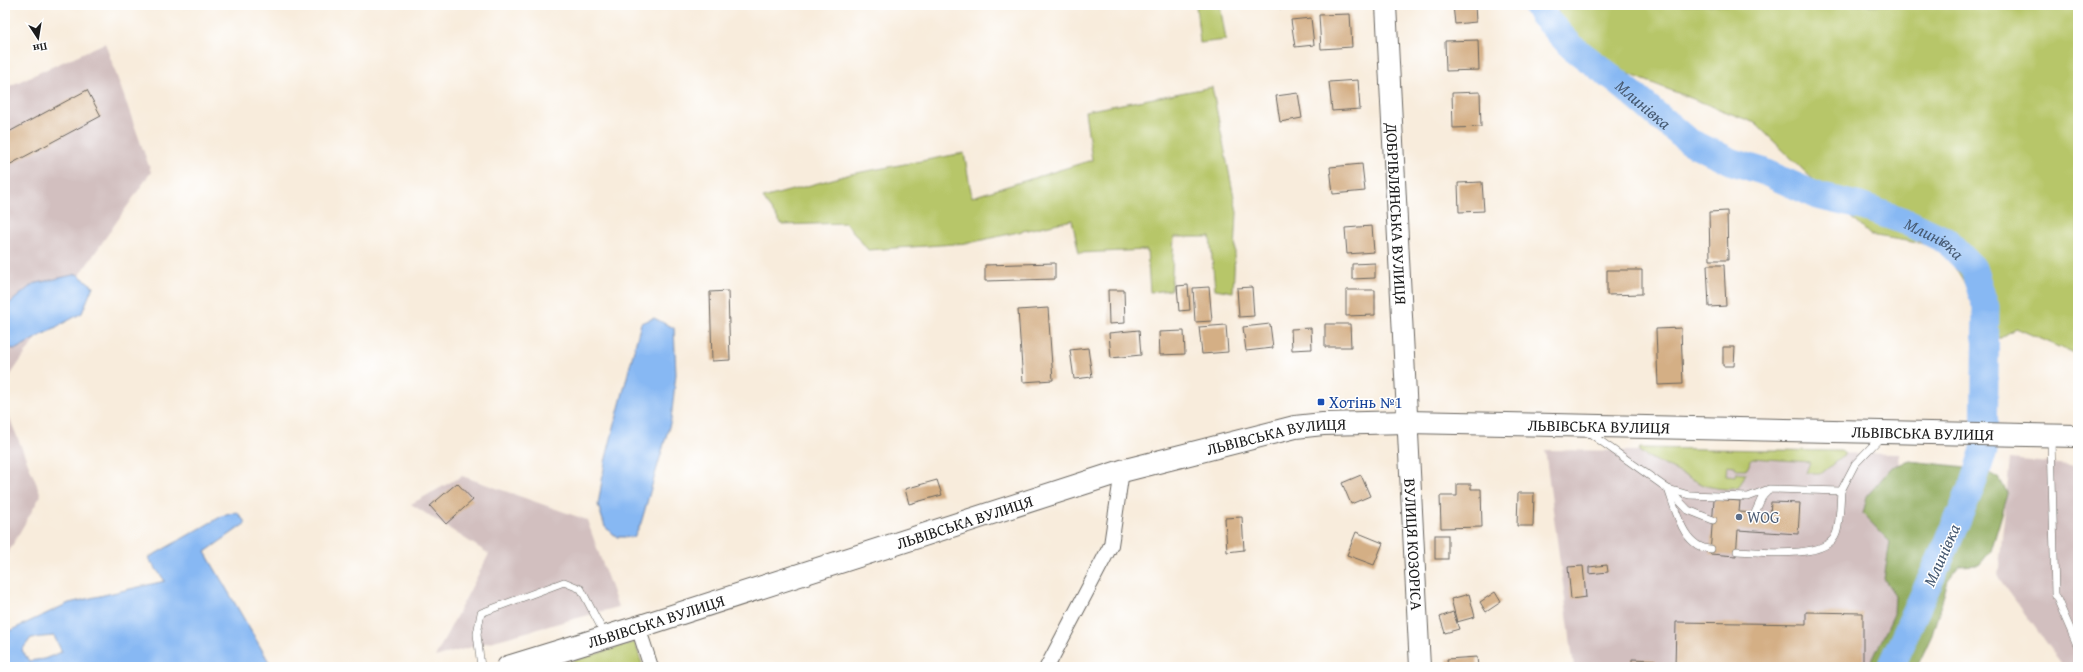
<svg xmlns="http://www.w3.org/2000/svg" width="2083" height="672" viewBox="0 0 2083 672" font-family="'Gentium Book Plus',serif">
<rect width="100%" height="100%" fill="#fff"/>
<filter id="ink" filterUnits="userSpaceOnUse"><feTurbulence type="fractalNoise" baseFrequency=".025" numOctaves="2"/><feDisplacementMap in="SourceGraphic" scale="8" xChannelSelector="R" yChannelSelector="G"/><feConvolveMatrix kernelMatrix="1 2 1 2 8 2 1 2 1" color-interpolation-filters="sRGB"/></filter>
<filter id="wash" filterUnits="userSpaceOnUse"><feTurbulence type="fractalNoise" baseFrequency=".012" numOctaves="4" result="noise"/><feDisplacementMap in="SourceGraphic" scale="16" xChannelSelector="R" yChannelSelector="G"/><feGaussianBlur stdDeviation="0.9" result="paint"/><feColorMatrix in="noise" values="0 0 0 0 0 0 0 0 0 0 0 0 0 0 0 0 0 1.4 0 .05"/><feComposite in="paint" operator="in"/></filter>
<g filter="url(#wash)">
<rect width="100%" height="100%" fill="#f8ecdc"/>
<g fill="#d2bfbf">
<path d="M 105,43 L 151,172 L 5,383 L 5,88 Z"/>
<path d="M 5,407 L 41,495 L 5,558 Z"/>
<path d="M 1545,450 L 1899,454 L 1908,589 L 1881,667 L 1574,667 Z"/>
<path d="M 2010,459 L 2078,466 L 2078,667 L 2064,667 L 1998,577 Z"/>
<path d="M 462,476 L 587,520 L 618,607 L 435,657 L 489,554 L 411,504 Z"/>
</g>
<g fill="#b7c669" stroke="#6a7142">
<path d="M 1196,5 L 1220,5 L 1226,40 L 1200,43 Z"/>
<path d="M 1558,5 L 2078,5 L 2078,355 L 2016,328 L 1999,339 L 1942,247 L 1870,235 L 1755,123 L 1603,64 L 1558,15 Z"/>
<path d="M 1212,87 L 1237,212 L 1233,292 L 1215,289 L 1210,237 L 1174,237 L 1171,290 L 1150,292 L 1147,250 L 1079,253 L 1072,220 L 969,243 L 868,250 L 846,223 L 782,225 L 763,198 L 851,174 L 964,153 L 972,197 L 1092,160 L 1085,111 Z"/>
<path d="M 1640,448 L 1841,451 L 1845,454 L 1822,473 L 1806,473 L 1810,462 L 1752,458 L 1747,469 L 1736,469 L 1735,466 L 1727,465 L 1726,475 L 1735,476 L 1736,472 L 1746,473 L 1739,487 C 1731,491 1712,488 1704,485 L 1646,456 L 1639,451 Z"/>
<path d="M 635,642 L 643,667 L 553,667 Z"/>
</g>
<path fill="#91ab5d" stroke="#56643c" d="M 1910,461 L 1983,469 L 1999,478 L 2008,494 L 1991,551 L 1979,565 L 1960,566 L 1948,581 L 1932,635 L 1917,667 L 1869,667 L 1894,614 L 1895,595 L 1884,579 L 1890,542 L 1863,514 L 1867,496 L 1892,467 Z"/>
<g fill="#87b8f3" stroke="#526a88" fill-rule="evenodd">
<path d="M 77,274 L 93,286 L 82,313 L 16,349 L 5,348 L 5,307 L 33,284 Z"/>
<path d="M 654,318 L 674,328 L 676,374 L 671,420 L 641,523 L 634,537 L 617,537 L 605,527 L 598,505 L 605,462 L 641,323 Z"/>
<path d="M 237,512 L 246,523 L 205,552 L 272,667 L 5,667 L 5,633 L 69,603 L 165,581 L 148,558 L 222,516 ZM 54,636 L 62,652 L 44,659 L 29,661 L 22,650 L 31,638 Z"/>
</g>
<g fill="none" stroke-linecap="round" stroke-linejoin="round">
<path stroke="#87b8f3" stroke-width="27" id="s1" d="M 1536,5 L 1541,14 L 1572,47 L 1618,82 L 1688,141 L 1733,162 L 1762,171 L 1818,196 L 1860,206 L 1907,222 L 1947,241 L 1973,268 L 1986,307 L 1984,450 L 1972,486 L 1947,544 L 1890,667"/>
</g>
<g id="blocks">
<g fill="#d4af85">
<path d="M 1279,5 L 1291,5 L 1280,9 Z"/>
<path d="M 1453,5 L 1475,5 L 1476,22 L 1455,24 Z"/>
<path d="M 1350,14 L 1352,47 L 1321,49 L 1319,15 Z"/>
<path d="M 1311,18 L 1314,45 L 1295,47 L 1291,20 Z"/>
<path d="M 1478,40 L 1479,70 L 1446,71 L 1445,41 Z"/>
<path d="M 1358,80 L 1360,109 L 1332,111 L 1329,82 Z"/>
<path d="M 87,90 L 101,116 L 5,167 L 5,134 Z"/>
<path d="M 1480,92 L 1481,127 L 1453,128 L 1452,93 Z"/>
<path d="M 1298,93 L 1302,118 L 1280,122 L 1276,96 Z"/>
<path d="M 1362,164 L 1365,191 L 1333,194 L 1330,167 Z"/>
<path d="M 1482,182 L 1484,211 L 1459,212 L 1458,183 Z"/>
<path d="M 1727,211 L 1728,260 L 1710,260 L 1709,212 Z"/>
<path d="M 1372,226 L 1374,252 L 1347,254 L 1345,228 Z"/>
<path d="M 1055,263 L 1055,279 L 985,281 L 985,265 Z"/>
<path d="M 1375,263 L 1375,278 L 1352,279 L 1352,264 Z"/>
<path d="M 1707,265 L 1724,265 L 1726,306 L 1709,307 Z"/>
<path d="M 1607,270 L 1642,270 L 1642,294 L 1607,295 Z"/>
<path d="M 1188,285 L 1190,310 L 1179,311 L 1177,286 Z"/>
<path d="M 1209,287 L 1212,321 L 1195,322 L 1193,288 Z"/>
<path d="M 1252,287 L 1254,316 L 1239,317 L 1237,288 Z"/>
<path d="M 1108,290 L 1124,290 L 1125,323 L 1109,324 Z"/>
<path d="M 1346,290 L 1375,290 L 1375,315 L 1346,316 Z"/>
<path d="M 728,291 L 730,360 L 712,361 L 710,292 Z"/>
<path d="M 1048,308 L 1053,380 L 1023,382 L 1018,310 Z"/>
<path d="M 1270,324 L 1273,348 L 1246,351 L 1243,327 Z"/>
<path d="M 1325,324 L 1350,324 L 1351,347 L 1325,347 Z"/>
<path d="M 1226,325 L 1228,352 L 1202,354 L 1199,327 Z"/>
<path d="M 1311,328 L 1312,349 L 1292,350 L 1291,329 Z"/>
<path d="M 1681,328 L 1683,384 L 1658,385 L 1656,329 Z"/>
<path d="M 1139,330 L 1141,355 L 1111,358 L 1109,333 Z"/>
<path d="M 1184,331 L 1185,354 L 1160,355 L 1159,332 Z"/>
<path d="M 1723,347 L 1735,347 L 1734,366 L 1723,366 Z"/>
<path d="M 1088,348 L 1092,377 L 1074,379 L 1070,350 Z"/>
<path d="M 1361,475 L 1370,496 L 1351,504 L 1342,483 Z"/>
<path d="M 937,480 L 942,495 L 909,504 L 905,489 Z"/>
<path d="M 457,483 L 473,500 L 446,524 L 430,506 Z"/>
<path d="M 1457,484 L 1471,484 L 1471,489 L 1481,489 L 1482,527 L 1441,528 L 1440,496 L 1457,496 Z"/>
<path d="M 1518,493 L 1534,493 L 1533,526 L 1517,526 Z"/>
<path d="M 1714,499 L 1740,501 L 1739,512 L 1770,514 L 1771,502 L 1800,503 L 1798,534 L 1738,530 L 1736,556 L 1710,554 Z"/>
<path d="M 1242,517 L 1244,550 L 1227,552 L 1225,518 Z"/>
<path d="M 1356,532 L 1383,543 L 1374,565 L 1347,555 Z"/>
<rect x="1435" y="535" width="13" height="24"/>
<path d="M 1607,565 L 1608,572 L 1589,574 L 1589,567 Z"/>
<path d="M 1583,566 L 1586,597 L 1571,599 L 1568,567 Z"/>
<path d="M 1495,592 L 1501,602 L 1486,612 L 1480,602 Z"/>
<path d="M 1469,594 L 1475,617 L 1457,622 L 1451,599 Z"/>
<path d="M 1453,612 L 1459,629 L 1445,633 L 1440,617 Z"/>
<path d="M 1806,612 L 1863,613 L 1863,667 L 1675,667 L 1676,622 L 1806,624 Z"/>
<path d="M 1477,657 L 1478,667 L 1448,667 L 1447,659 Z"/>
<path d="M 1632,659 L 1655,660 L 1654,667 L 1632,667 Z"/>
</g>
</g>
</g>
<g filter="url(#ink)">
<use href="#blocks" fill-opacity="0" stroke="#69655f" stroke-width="1"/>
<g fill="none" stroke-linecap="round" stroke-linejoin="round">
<defs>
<g id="lane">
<path d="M 1588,432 L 1668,489 L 1689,495 L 1748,497 L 1769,489 L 1841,491 L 1855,464 L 1881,437"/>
<path d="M 2051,438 L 2055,594 L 2078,647"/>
<path d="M 1668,489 C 1676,510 1683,548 1711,549"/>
<path d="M 1671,492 L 1688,510 L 1713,520"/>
<path d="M 1755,513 L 1763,495 L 1767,491"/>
<path d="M 1737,551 C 1759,552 1827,560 1836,534 C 1840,524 1840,503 1841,491"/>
<path d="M 481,667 L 477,634 L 481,613 L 564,582 L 581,589 L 605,635"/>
</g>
<g id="street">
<path d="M 638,627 L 651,667"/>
<path d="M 1047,667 L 1111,545 L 1122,471"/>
</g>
<g id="secondary">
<path id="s2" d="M 1386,5 L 1420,667"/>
</g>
<g id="primary">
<path id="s3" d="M 508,667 L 638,627 L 1122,471 L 1295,427 L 1323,424 L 1407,422 L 2078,436"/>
</g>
</defs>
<use href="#lane" stroke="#69655f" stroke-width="8"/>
<use href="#street" stroke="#69655f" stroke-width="16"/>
<use href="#secondary" stroke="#69655f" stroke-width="22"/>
<use href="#primary" stroke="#69655f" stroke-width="24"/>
<use href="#lane" stroke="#fff" stroke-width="7"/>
<use href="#street" stroke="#fff" stroke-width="14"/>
<use href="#secondary" stroke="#fff" stroke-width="20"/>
<use href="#primary" stroke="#fff" stroke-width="22"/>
</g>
</g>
<rect fill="#1a4fb4" stroke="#fff" stroke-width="1.5" x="1317" y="398" width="8" height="8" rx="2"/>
<circle fill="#5c6f8a" stroke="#fff" stroke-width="1.5" cx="1739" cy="517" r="4"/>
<g text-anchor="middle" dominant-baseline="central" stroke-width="3" stroke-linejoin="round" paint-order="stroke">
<g font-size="16" fill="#1c1c1c" stroke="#fff">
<text stroke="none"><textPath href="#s2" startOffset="209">ДОБРІВЛЯНСЬКА ВУЛИЦЯ</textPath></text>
<text stroke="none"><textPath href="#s3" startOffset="1127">ЛЬВІВСЬКА ВУЛИЦЯ</textPath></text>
<text stroke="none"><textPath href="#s3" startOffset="1451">ЛЬВІВСЬКА ВУЛИЦЯ</textPath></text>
<text stroke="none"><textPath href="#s3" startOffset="803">ЛЬВІВСЬКА ВУЛИЦЯ</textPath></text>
<text stroke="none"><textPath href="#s3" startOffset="479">ЛЬВІВСЬКА ВУЛИЦЯ</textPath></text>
<text stroke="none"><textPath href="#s2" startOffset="540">ВУЛИЦЯ КОЗОРІСА</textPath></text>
<text stroke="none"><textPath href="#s3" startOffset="155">ЛЬВІВСЬКА ВУЛИЦЯ</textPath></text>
</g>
<g font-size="16" fill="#164399" stroke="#fff" text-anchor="start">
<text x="1329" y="402">Хотінь №1</text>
</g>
<g font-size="16" fill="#4e5e75" stroke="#fff" text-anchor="start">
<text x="1747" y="517">WOG</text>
</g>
<g font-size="17" font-style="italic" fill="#475a72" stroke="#fff">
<text stroke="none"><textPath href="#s1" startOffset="147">Млинівка</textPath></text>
<text stroke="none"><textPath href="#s1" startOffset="471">Млинівка</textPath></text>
<text transform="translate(1941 555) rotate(-66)">Млинівка</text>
</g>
</g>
<rect width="2083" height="672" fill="none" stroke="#fff" stroke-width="20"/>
<g transform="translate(38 38) rotate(168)" stroke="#ffffff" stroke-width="3" paint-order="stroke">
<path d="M0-3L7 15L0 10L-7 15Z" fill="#1c1c1c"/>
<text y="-6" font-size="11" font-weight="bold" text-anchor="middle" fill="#1c1c1c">Пн</text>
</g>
</svg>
